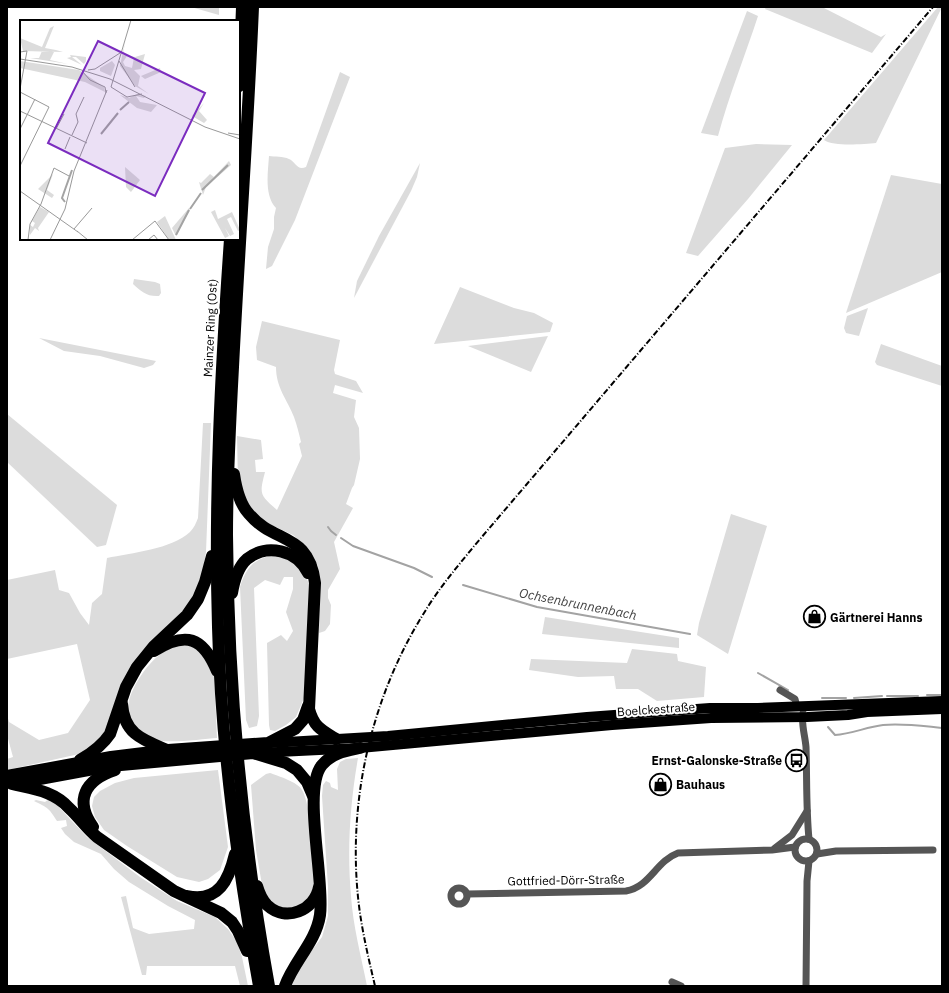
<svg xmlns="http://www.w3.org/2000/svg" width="949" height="993" viewBox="0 0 949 993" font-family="'IBM Plex Sans',sans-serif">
<rect width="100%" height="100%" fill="#fff"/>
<g fill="#dcdcdc">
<path d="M 191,7 L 219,7 L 219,15 Z"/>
<path d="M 766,7 L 822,7 L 881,37 L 886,34 L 872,53 L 765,9 Z"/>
<path d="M 938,7 L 942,7 L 876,143 C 864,144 834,147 824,140 Z"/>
<path d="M 747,11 L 758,16 C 745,56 729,95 718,136 L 701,133 Z"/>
<path d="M 340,72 L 350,77 L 295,220 L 272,266 L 266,269 L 268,247 L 274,229 L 274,217 L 276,208 C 264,196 268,172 269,156 C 275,157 283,156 289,159 C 296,162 297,171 306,167 Z"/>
<path d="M 756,144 L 792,145 L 748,199 L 698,256 L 686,253 L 725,148 Z"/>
<path d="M 420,163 L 417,177 L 411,191 L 354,298 L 357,281 L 379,236 Z"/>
<path d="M 891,175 L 942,184 L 942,272 L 846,313 Z"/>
<path d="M 134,279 L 155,282 L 160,284 L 161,293 L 159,296 C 147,297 141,291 133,284 Z"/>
<path d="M 460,287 L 514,308 L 534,313 L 553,323 L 550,332 L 434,344 Z"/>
<path d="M 868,308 L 859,336 L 846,333 L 844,328 L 847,316 Z"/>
<path d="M 262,321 L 340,340 L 334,370 L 335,374 L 356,381 L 363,393 L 335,385 L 333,393 L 356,400 L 354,417 L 359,428 L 360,459 L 354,485 L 352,488 L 346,504 L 353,508 L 334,542 L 340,569 L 328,590 L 328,598 L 331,605 L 330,624 L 325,631 L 319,633 L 320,584 L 318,566 L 305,545 L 293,535 L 265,522 L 246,504 L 238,483 L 237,436 L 261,440 L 263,459 L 255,460 L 256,472 L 265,472 C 259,495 260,495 277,510 L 302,456 L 299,444 L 301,442 C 299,434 297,425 294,417 C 287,399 276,388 276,367 L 257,360 L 256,347 Z"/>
<path d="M 548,336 L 531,372 L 468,346 Z"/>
<path d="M 39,338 L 156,361 L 153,365 L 144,368 L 100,356 L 64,351 Z"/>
<path d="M 881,344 L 942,366 L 942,386 L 877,365 L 875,362 Z"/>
<path d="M 7,414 L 117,505 L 106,545 L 97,547 L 7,462 Z"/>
<path d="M 203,423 L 211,423 L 206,552 L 202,576 L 188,610 L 154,641 L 111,725 L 88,752 L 7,770 L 7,759 L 13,757 L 7,735 L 7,715 L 9,722 L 39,740 L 68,733 L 90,700 L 77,644 L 7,659 L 7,580 L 55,570 L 59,590 L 69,593 L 80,613 L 89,625 L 92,603 L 102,594 L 107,558 C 131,553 172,549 190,532 C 194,528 196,523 198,518 Z"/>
<path d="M 731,514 L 767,526 L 728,654 L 697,635 L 699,623 Z"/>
<path d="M 274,555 L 292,561 L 305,575 L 309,584 L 310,600 L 304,698 L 296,717 L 286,725 L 275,731 L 270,730 L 269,725 L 267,643 L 281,635 L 287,641 L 293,631 L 286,612 L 293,589 L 293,577 L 284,577 L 280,585 L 265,580 L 254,588 L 259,716 L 257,726 L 249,728 L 246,720 L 240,587 C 246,568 253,559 274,555 Z"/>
<path d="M 545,617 L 679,638 L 679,648 L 542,634 Z"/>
<path d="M 185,644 L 200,648 L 214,670 L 217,738 C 202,739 162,745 150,738 C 139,732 129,723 128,710 C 127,693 145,667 157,657 C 165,650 175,646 185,644 Z"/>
<path d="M 632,649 L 677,654 L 678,661 L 706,667 L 704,697 L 657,701 L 638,689 L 616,689 L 614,676 L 578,677 L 529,670 L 531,659 L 627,663 Z"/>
<path d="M 358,758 C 350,804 347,849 351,896 C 353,926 361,956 367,986 L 291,986 L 300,966 L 322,937 L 328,916 L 328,887 L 322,796 L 323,785 L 326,781 L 330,783 L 331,787 L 338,790 L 337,769 L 340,762 L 346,759 Z"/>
<path d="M 218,770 L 228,847 L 220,870 L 208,879 L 199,882 L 177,877 L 127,846 L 104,830 L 95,817 L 92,806 L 94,797 L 100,791 L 115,783 L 134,778 Z"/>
<path d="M 270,773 C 278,776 298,782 302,790 C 311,803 319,886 310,898 C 308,903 300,907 296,910 L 275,906 L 266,895 L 262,885 L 256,850 L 251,785 L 266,774 Z"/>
<path d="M 49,799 L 54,802 L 87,837 L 140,877 L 177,901 L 215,917 L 228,929 L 237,942 L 242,957 L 248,986 L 240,986 L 235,966 L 147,966 L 146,975 L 142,975 L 121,897 L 126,896 L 133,928 L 149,934 L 194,929 L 195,920 L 168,906 L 129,882 L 114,869 L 101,854 L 74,842 L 65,834 L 61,828 L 67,826 L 66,820 L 57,821 C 49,808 48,808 34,801 L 36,800 L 45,802 Z"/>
</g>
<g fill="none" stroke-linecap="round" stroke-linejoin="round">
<g stroke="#a3a3a3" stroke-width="2">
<path d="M 328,527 L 331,531 L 336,535"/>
<path d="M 341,538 L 353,546 L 414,568 L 432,577"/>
<path d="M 463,585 L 537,607 L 690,634"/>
<path d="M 758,673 L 788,690"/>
<path d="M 927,695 L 942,695"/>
<path d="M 887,696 L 918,696"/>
<path d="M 822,698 L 846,698"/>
<path d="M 854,698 L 882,696"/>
<path d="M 828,727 L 835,735 C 852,734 866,727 883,725 C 903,723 922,726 942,728"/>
</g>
<g stroke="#555" stroke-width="7">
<path d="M 780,690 L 795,699 L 797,707"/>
<path d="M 803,713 C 801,724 805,735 806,747 C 807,778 806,808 809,839"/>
<circle cx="806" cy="850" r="11"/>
<path d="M 775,848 L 792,835 L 807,811"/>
<path d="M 817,854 L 836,851 L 933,850"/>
<circle cx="459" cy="896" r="8"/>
<path d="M 467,894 L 626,891 C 650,887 656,861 678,853 L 772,850 L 795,847"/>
<path d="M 672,982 L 681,986"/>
<path d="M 806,986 L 807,881 L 809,861"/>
</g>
<g stroke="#000" stroke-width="10">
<path d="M 270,743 L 388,736 L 587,717 L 710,708 L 758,708 L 942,701"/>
<path d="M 258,753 L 360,748 L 612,725 L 711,718 L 807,717 L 848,715 L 867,712 L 942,709"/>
</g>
<g stroke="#000" stroke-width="12">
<path d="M 253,7 C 248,127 239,247 233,367 C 230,423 227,479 227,535 C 228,686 242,837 269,986"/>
<path d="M 239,86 L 242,7"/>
<path d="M 230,239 C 221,368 214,497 218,627 C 221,748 238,867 259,986"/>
<path d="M 234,474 C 236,488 239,503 249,514 C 274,544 309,532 315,583 L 309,709 C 314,727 321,730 336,739"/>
<path d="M 232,593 C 234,581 238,567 247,559 C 267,543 297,550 308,573"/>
<path d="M 154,651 C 186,631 203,637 217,671"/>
<path d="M 122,704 C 124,734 143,740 167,750"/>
<path d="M 80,760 C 92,753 102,746 110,734 L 126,687 L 137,667 L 154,646 L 187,615 L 198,599 L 205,582 L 212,556"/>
<path d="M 7,776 L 111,757 L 168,750 L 268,743 L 295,729 L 303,720 L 308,706"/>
<path d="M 18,783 L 110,766 L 253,753 L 286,763 L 297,770 L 307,782 L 313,796"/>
<path d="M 12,784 C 33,789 54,791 69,808 C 79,817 87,829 97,837 L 174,891 L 221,913 L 232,922 L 238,931 L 247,951"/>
<path d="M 93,827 C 74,800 85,780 115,770"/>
<path d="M 257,886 C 259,893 262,900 267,905 C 286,923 315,910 319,887"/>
<path d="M 187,896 C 219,903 229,879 235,854"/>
<path d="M 285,986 C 294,961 316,942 320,915 C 325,880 302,789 322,765 C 332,753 346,751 360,748"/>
</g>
<path stroke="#000" stroke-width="2" stroke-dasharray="6 2 1 2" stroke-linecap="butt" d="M 375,986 C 368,956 361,927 358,897 C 348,798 372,696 424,613 C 439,588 457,567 475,545 L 933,7"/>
</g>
<defs>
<symbol id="shop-ring" viewBox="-11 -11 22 22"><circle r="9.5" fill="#fff" stroke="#000" stroke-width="1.5"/><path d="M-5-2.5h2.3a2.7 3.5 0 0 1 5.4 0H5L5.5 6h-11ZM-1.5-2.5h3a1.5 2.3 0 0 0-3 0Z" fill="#000"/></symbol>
<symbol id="bus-ring" viewBox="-11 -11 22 22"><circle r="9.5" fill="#fff" stroke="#000" stroke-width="1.5"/><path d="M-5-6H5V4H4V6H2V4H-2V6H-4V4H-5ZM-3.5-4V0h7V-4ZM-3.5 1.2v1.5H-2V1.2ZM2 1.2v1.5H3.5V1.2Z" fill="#000"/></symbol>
</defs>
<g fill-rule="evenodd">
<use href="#shop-ring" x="802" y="604" width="25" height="25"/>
<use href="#bus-ring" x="784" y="748" width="25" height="25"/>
<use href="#shop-ring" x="648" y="772" width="25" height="25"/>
</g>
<g text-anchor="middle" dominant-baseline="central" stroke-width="4" stroke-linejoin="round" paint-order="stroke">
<g font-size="12" fill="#000" stroke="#fff">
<text transform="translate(210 328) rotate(-87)">Mainzer Ring (Ost)</text>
<text transform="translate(656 709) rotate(-4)">Boelckestraße</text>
<text transform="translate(566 880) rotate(-1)">Gottfried-Dörr-Straße</text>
</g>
<g font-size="12" font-weight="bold" fill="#000" stroke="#fff" text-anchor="start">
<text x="830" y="617">Gärtnerei Hanns</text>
<text x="782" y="760" text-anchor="end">Ernst-Galonske-Straße</text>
<text x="676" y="784">Bauhaus</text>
</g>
<g font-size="13" font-style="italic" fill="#444" stroke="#fff">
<text transform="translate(578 604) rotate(11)">Ochsenbrunnenbach</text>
</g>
</g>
<g transform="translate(20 20)">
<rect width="220" height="220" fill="#fff"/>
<path d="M 34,6 L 25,28 L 36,30 L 43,32 L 3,31 L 0,18 L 22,27 L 30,8 ZM 105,22 L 103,35 L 115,37 L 125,34 L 121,49 L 114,50 L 120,56 L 118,66 L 129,74 L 115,66 L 100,46 ZM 107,36 L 114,38 L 112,48 L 105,46 L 103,42 ZM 22,31 L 34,32 L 30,40 L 48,44 L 10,38 L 19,38 ZM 50,35 L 66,37 L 66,41 L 64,44 L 56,37 L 52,37 L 62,45 L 47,38 L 51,37 ZM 0,41 L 59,50 L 84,67 L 85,72 L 65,62 L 0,48 ZM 92,41 L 95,45 L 91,56 L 80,51 L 80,48 ZM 140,48 L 141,52 L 125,59 L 121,56 ZM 117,74 L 126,76 L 124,78 L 116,76 L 120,82 L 137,85 L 131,92 L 117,88 L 100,75 L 109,78 ZM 184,83 L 179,91 L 187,100 L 184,103 L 172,96 ZM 209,141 L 211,145 L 186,167 L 183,175 L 179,162 L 181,163 L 190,154 L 194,157 ZM 105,147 L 120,160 L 111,172 L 106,167 ZM 33,154 L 27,170 L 34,175 L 32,178 L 18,169 ZM 20,187 L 29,192 L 18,208 L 19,211 L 15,208 L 10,215 L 10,205 L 13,207 L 15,203 L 12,201 ZM 169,188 L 170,190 L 156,216 L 152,208 ZM 195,190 L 198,199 L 212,192 L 220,210 L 218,211 L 211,197 L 207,199 L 214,214 L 210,216 L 205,208 L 209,216 L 205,218 L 191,192 ZM 145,196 L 156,220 L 149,220 L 137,202 Z" fill="#dcdcdc" fill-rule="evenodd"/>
<path fill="none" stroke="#a3a3a3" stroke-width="2" d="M 100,90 L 109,82M 81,114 L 98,93M 182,170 L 208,145M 45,182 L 42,178 L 52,150M 170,189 L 181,173M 156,215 L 169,190"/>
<path fill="none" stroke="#999" stroke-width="1" d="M 111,0 L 91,67 L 107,77 L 122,74M 0,32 L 7,31 L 0,69M 0,39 L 52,47 L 90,59 L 185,107 L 220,119M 99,41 L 115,67M 68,50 L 75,49 L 100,33M 62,51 L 70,60 L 85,67 L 86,73M 0,72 L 29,87 L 0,146M 0,91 L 67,123M 0,109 L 15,79M 36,109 L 44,94M 208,113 L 220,115M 52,115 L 58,102 L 56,94 L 64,77M 45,129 L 50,117M 0,171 L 58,212M 54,209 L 72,188M 57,211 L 68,220M 8,220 L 10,204 L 21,184 L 34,148 L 49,156M 30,220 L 45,189 L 54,151 L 87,70M 112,220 L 135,201 L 149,220M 128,220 L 134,215 L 138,220"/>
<path fill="#7b2cbf" fill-opacity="0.15" stroke="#7b2cbf" stroke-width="2" d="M 78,21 L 185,73 L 135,176 L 28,123 Z"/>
<rect width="220" height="220" fill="none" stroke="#000" stroke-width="2"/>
</g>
<rect width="949" height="993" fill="none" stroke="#000000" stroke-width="16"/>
</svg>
